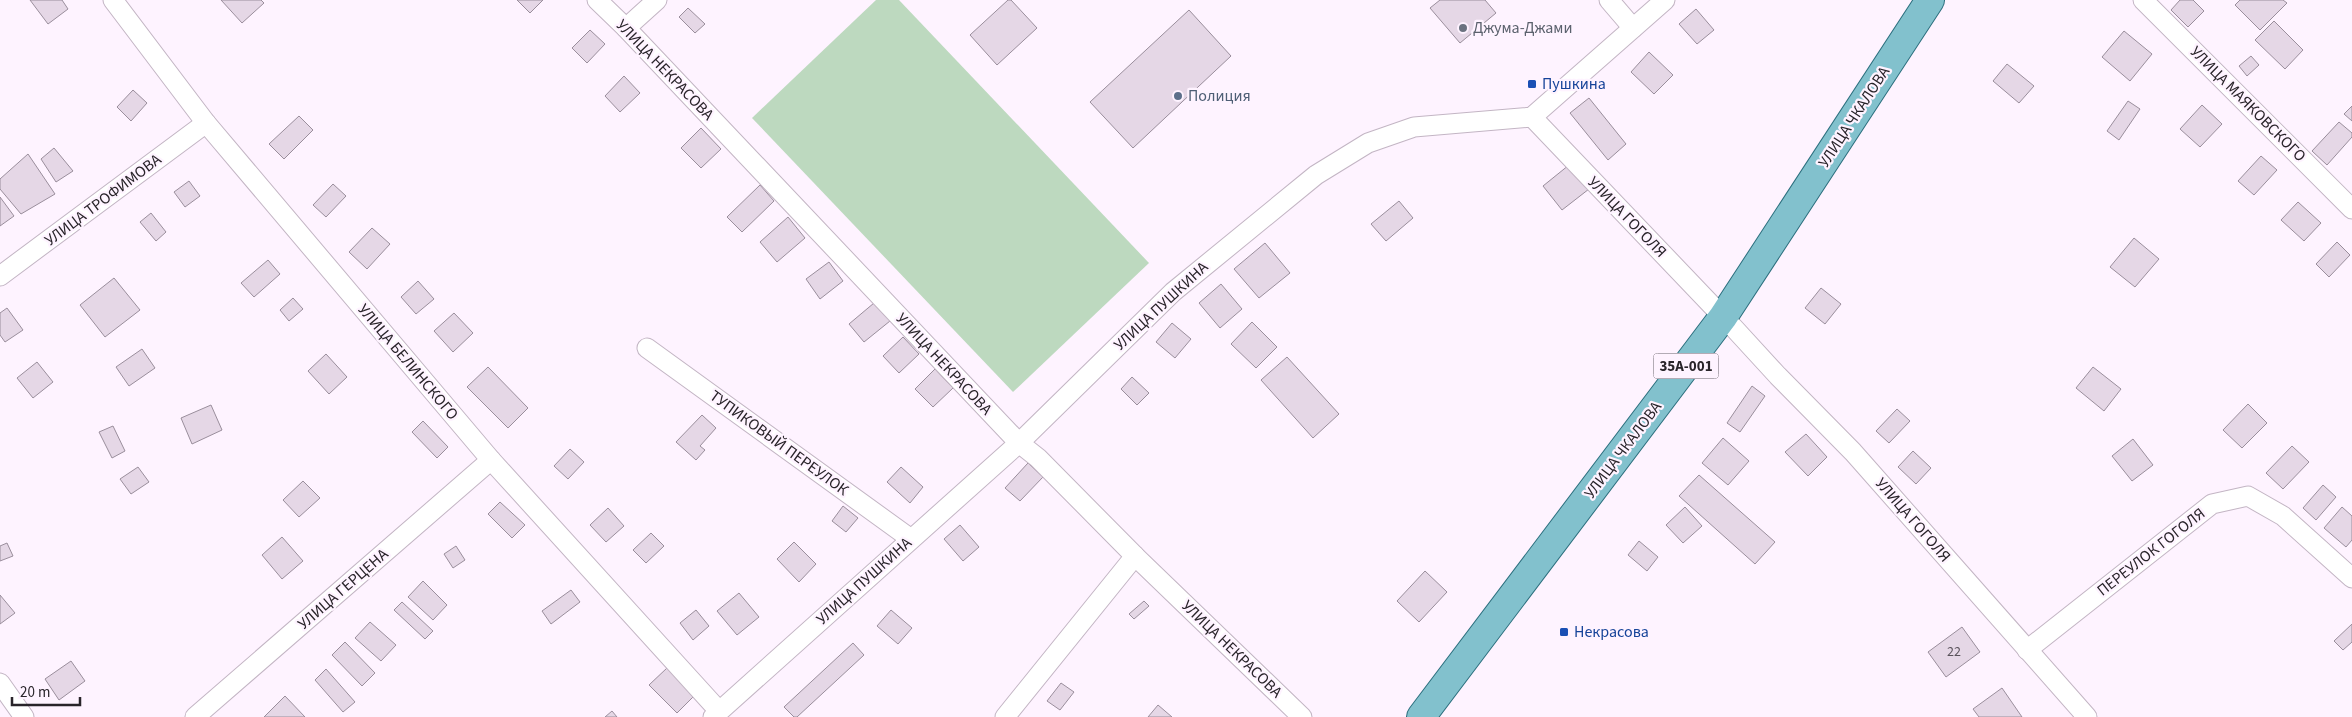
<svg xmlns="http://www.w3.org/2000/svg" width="2352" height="717" viewBox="0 0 2352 717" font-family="'Source Sans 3',sans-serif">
<rect width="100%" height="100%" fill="#fef3ff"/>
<path fill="#bdd9bf" d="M 876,0 L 899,0 L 1149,263 L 1013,392 L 752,118 Z"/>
<g fill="#e5d7e6" stroke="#9a8e9c">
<path d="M 30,0 L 62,0 L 68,9 L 48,24 Z"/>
<path d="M 221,0 L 261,0 L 264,3 L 242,23 Z"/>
<path d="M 517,0 L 543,0 L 530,13 Z"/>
<path d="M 1008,0 L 1011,0 L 1037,28 L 997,65 L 970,35 Z"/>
<path d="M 1440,0 L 1485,0 L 1496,13 L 1460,43 L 1430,8 Z"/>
<path d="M 2180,0 L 2193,0 L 2204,11 L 2188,27 L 2171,10 Z"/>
<path d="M 2240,0 L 2283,0 L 2287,3 L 2260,30 L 2235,5 Z"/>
<path d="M 688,8 L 705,24 L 695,33 L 679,17 Z"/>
<path d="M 1696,9 L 1714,30 L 1697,44 L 1679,24 Z"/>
<path d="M 1189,10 L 1231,56 L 1133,148 L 1090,102 Z"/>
<path d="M 2274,21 L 2303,50 L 2285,69 L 2255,40 Z"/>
<path d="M 590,30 L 605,44 L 587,63 L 572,48 Z"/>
<path d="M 2124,31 L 2152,54 L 2130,81 L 2102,57 Z"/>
<path d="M 1649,52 L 1673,75 L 1654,94 L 1631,72 Z"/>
<path d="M 2251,56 L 2259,65 L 2247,76 L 2239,66 Z"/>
<path d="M 2007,64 L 2034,86 L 2019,103 L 1993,81 Z"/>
<path d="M 624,76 L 640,93 L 620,112 L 605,96 Z"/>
<path d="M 133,90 L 147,103 L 131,121 L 117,107 Z"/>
<path d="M 1589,98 L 1626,144 L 1608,160 L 1570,113 Z"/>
<path d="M 2128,101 L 2140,109 L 2119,140 L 2107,131 Z"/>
<path d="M 2202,105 L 2222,124 L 2200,147 L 2180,129 Z"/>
<path d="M 2352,106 L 2352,121 L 2344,114 Z"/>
<path d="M 299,116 L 313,130 L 284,159 L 269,144 Z"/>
<path d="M 2339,122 L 2352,133 L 2352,137 L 2327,165 L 2312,151 Z"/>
<path d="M 701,128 L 721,149 L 701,168 L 681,148 Z"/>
<path d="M 54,148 L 73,171 L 56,182 L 41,159 Z"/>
<path d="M 28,154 L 55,194 L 21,214 L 0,189 L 0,179 Z"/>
<path d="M 2261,156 L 2277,170 L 2254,195 L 2238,181 Z"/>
<path d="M 1569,165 L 1589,189 L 1562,210 L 1543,186 Z"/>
<path d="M 189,181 L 200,196 L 185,207 L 174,192 Z"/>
<path d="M 333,184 L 346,196 L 326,217 L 313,205 Z"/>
<path d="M 760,185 L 774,201 L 742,232 L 727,217 Z"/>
<path d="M 0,197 L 14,216 L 0,226 Z"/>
<path d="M 1399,201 L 1413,218 L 1386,241 L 1371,224 Z"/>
<path d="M 2298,202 L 2321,223 L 2304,241 L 2281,220 Z"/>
<path d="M 151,213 L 166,232 L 156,241 L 140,222 Z"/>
<path d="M 788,217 L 805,238 L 777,262 L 760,242 Z"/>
<path d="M 372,228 L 390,244 L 367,269 L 349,252 Z"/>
<path d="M 2134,238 L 2159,259 L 2135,287 L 2110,267 Z"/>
<path d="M 2337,242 L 2350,255 L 2329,277 L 2316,264 Z"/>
<path d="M 1265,243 L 1290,273 L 1259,298 L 1234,269 Z"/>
<path d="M 268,260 L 280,274 L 254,297 L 241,283 Z"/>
<path d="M 829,262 L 843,281 L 820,299 L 806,279 Z"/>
<path d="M 114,278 L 140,310 L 105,337 L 80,305 Z"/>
<path d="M 418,281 L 434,299 L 416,314 L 401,297 Z"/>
<path d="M 1221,284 L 1242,309 L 1220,328 L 1199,303 Z"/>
<path d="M 1821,288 L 1841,304 L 1825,324 L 1805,308 Z"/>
<path d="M 293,298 L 303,309 L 289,321 L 280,310 Z"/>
<path d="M 874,303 L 890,321 L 864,342 L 849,324 Z"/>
<path d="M 7,308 L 23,330 L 5,342 L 0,335 L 0,313 Z"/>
<path d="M 454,313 L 473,333 L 453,352 L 434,331 Z"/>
<path d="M 1252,322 L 1277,347 L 1256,368 L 1231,344 Z"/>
<path d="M 1172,323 L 1191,339 L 1175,358 L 1156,342 Z"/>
<path d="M 903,337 L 919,354 L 899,373 L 883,356 Z"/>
<path d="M 142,349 L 155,368 L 129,386 L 116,367 Z"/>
<path d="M 326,354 L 347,377 L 329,394 L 308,371 Z"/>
<path d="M 1287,357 L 1339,414 L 1313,438 L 1261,380 Z"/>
<path d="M 37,362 L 53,382 L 33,398 L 17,378 Z"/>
<path d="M 488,367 L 528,408 L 508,428 L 467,387 Z"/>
<path d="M 2093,367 L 2121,389 L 2104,411 L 2076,388 Z"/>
<path d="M 935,369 L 953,388 L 933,407 L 915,389 Z"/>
<path d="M 1132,377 L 1149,393 L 1137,405 L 1121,389 Z"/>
<path d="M 1752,386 L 1765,396 L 1740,432 L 1727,423 Z"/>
<path d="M 2248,404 L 2267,423 L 2242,448 L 2223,430 Z"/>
<path d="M 211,405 L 222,430 L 192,444 L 181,418 Z"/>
<path d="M 1897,409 L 1910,421 L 1889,443 L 1876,431 Z"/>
<path d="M 702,415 L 716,428 L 700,446 L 705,450 L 696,460 L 676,442 Z"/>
<path d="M 423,421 L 448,447 L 437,458 L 412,432 Z"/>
<path d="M 113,426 L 125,451 L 112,458 L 99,432 Z"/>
<path d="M 1806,434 L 1827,457 L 1808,476 L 1785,452 Z"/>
<path d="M 1723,438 L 1749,461 L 1728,485 L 1702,463 Z"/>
<path d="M 2133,439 L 2153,465 L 2132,481 L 2112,456 Z"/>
<path d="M 2292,446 L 2309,462 L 2283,489 L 2266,473 Z"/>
<path d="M 570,449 L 584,462 L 568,479 L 554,466 Z"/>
<path d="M 1913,451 L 1931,468 L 1916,484 L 1898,467 Z"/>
<path d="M 1028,463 L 1043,477 L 1020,501 L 1005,488 Z"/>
<path d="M 138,467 L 149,482 L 131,494 L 120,479 Z"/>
<path d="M 901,467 L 923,487 L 910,503 L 887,482 Z"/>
<path d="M 1699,475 L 1775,542 L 1755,564 L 1679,496 Z"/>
<path d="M 303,481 L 320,498 L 299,517 L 283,500 Z"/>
<path d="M 2323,485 L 2336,497 L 2316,520 L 2303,508 Z"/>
<path d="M 500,502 L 525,525 L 512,538 L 488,514 Z"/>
<path d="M 843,506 L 858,518 L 846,532 L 832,521 Z"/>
<path d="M 1685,507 L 1702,526 L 1683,543 L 1666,525 Z"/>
<path d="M 2342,507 L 2352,516 L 2352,540 L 2346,547 L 2324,528 Z"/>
<path d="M 608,508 L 624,526 L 606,542 L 590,525 Z"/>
<path d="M 960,525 L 979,547 L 963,561 L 944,539 Z"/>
<path d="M 651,533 L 664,546 L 646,563 L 633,550 Z"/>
<path d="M 282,537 L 303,561 L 282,579 L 262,555 Z"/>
<path d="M 1639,541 L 1658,557 L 1647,571 L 1628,555 Z"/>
<path d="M 794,542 L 816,564 L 799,582 L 777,559 Z"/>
<path d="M 7,543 L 13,556 L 0,561 L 0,546 Z"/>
<path d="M 456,546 L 465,560 L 453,568 L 444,554 Z"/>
<path d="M 1425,571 L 1447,592 L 1419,622 L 1397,601 Z"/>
<path d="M 423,581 L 447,605 L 433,620 L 408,597 Z"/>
<path d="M 571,590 L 580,602 L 551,624 L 542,611 Z"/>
<path d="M 739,593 L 759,617 L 737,635 L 717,611 Z"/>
<path d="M 0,595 L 15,613 L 0,624 Z"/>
<path d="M 1144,601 L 1149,606 L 1134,619 L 1129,614 Z"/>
<path d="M 402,602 L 433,631 L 425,639 L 394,610 Z"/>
<path d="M 696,610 L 709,626 L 693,640 L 680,623 Z"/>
<path d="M 891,610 L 912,628 L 898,644 L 877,626 Z"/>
<path d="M 370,622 L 396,645 L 381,661 L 355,638 Z"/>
<path d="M 2352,624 L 2352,642 L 2343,650 L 2334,641 Z"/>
<path d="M 1962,627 L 1980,652 L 1946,677 L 1928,652 Z"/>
<path d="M 345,642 L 375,673 L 362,686 L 332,655 Z"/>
<path d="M 853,643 L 864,655 L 797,717 L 794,717 L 784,707 Z"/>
<path d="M 71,661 L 85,681 L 59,700 L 45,679 Z"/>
<path d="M 667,668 L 694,696 L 677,713 L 649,685 Z"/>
<path d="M 326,669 L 355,702 L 343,712 L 315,680 Z"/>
<path d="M 1061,683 L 1074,692 L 1060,710 L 1047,701 Z"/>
<path d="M 2002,688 L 2022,717 L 1979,717 L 1973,709 Z"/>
<path d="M 285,696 L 305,717 L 264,717 Z"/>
<path d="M 1158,705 L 1172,717 L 1148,717 Z"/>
<path d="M 612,711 L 617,717 L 605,717 Z"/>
</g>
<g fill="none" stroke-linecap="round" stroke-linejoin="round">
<defs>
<g id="minor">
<path d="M 113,0 L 206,123 L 491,460 L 719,711"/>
<path d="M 597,0 L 626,28 L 1019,443 L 1038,458 L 1135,556 L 1302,717"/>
<path d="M 1609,0 L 1633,28"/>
<path d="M 2143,0 L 2352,209"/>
<path d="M 626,28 L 657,0"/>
<path d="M 1532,117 L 1723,317"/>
<path d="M 0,276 L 206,123"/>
<path d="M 1733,327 L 1778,376 L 1853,452 L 2087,717"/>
<path d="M 647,348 L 911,539"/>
<path d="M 2027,650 L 2212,504 L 2248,496 L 2283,516 L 2352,578"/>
<path d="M 0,683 L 24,717"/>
<path d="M 195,717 L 491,460"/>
<path d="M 713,717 L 1019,443 L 1173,292 L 1316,175 L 1368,143 L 1414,127 L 1532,117 L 1665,0"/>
<path d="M 1005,717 L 1135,556"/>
</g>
<path id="primary" d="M 1421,717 L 1723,317 L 1930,0"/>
</defs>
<use href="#minor" stroke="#c3b5c4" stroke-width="21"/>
<use href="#primary" stroke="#2c6f7e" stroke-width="30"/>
<use href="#minor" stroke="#fff" stroke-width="19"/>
<use href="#primary" stroke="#82c1cd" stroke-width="28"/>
</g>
<circle fill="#6b7280" stroke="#fef3ff" stroke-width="2" cx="1463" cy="28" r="5"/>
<g fill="#1a4fb4" stroke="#fef3ff" stroke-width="2">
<rect x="1527" y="79" width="10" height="10" rx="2.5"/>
<rect x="1559" y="627" width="10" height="10" rx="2.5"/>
</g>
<circle fill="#5c6f8a" stroke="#fef3ff" stroke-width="2" cx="1178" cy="96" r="5"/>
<g text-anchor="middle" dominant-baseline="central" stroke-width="4.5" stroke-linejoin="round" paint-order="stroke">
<g font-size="14" fill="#585159">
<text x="1954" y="652">22</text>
</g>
<rect fill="#fef3ff" stroke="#69626a" stroke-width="1" x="1653.5" y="353.5" width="65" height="25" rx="4"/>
<g font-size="15" font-weight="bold" fill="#29242a">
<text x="1686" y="366">35А-001</text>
</g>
<g font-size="16" fill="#5b616d" stroke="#fef3ff" text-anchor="start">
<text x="1473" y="28">Джума-Джами</text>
</g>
<g font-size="16" fill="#29242a" stroke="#fef3ff">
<text transform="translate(665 70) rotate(46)">УЛИЦА НЕКРАСОВА</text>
<text transform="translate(2248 104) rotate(45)">УЛИЦА МАЯКОВСКОГО</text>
<text transform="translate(1854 117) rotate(-57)">УЛИЦА ЧКАЛОВА</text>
<text transform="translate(103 200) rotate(-37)">УЛИЦА ТРОФИМОВА</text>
<text transform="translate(1627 217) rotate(46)">УЛИЦА ГОГОЛЯ</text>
<text transform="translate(1161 306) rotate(-43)">УЛИЦА ПУШКИНА</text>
<text transform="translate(408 362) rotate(50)">УЛИЦА БЕЛИНСКОГО</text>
<text transform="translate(944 364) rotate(47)">УЛИЦА НЕКРАСОВА</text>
<text transform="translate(779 443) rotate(36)">ТУПИКОВЫЙ ПЕРЕУЛОК</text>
<text transform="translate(1623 450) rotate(-53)">УЛИЦА ЧКАЛОВА</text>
<text transform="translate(1913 520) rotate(49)">УЛИЦА ГОГОЛЯ</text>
<text transform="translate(2151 552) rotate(-38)">ПЕРЕУЛОК ГОГОЛЯ</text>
<text transform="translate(864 581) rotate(-42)">УЛИЦА ПУШКИНА</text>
<text transform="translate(343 589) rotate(-41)">УЛИЦА ГЕРЦЕНА</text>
<text transform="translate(1232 649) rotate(44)">УЛИЦА НЕКРАСОВА</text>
</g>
<g font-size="16" fill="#164399" stroke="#fef3ff" text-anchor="start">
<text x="1542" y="84">Пушкина</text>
<text x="1574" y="632">Некрасова</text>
</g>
<g font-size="16" fill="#4e5e75" stroke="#fef3ff" text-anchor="start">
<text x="1188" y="96">Полиция</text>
</g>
</g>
<path d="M12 697v8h68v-8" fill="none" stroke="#29242a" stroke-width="2.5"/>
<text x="20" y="697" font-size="15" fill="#29242a" stroke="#fef3ff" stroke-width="4" paint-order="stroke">20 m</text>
</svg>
